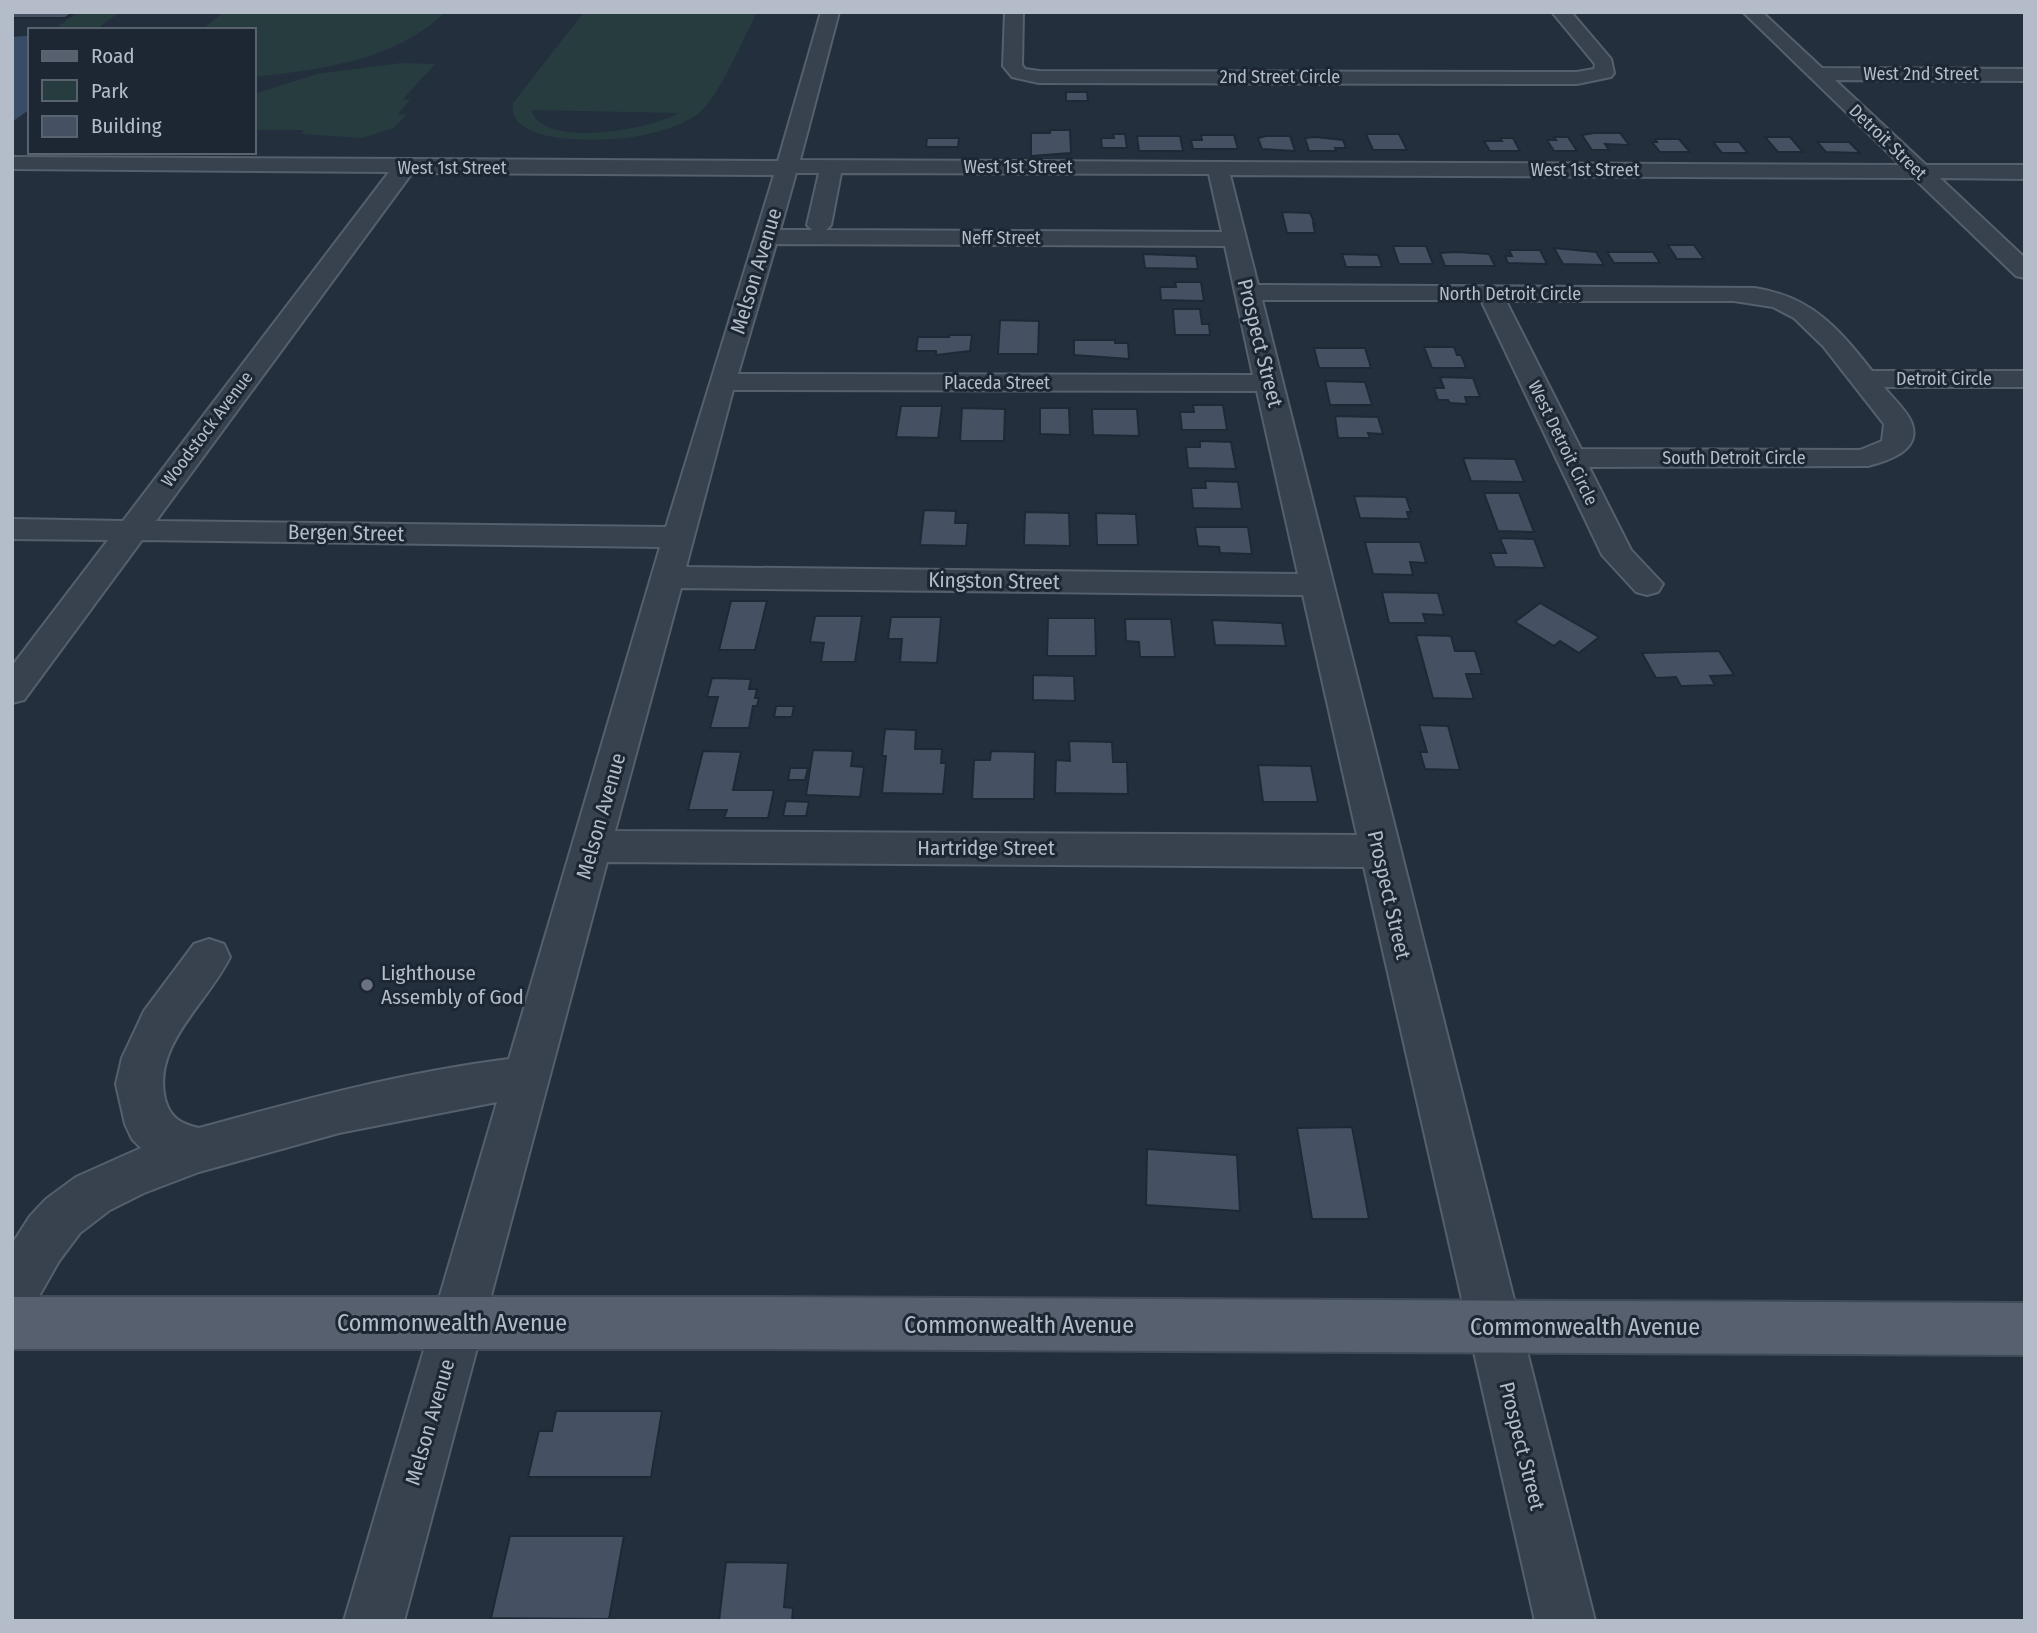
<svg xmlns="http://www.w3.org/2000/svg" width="2037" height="1633" viewBox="0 0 2037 1633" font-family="'Fira Sans Condensed',sans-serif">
<rect width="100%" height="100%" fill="#242f3e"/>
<g fill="#263c3f" fill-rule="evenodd">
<path d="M 79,12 L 120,12 L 98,28 L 56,28 Z"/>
<path d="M 220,12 L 446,12 C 393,61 324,69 254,77 L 254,30 L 202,30 L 221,14 Z"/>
<path d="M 584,12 L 599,13 L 757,12 C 744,37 718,99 698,114 C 680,127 655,133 633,137 C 609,141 505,147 513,103 ZM 531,110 L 679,113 C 652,129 544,150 531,110 Z"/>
<path d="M 401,63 L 435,64 L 403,99 L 410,100 L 398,114 L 406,115 L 394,128 L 362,138 L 302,134 L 304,130 L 254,130 L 254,94 L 317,74 Z"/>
</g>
<path fill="#394c67" d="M 26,36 L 30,37 L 30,109 L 12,122 L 12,37 Z"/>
<g fill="#455162" stroke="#1f2835" stroke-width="2">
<path d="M 12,12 L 74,12 L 65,18 L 12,18 Z"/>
<path d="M 1066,92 L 1087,92 L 1088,101 L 1066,101 Z"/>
<path d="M 1050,130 L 1070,130 L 1071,153 L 1031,156 L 1031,133 L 1050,133 Z"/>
<path d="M 1594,133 L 1620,133 L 1629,145 L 1605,144 L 1609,150 L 1592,150 L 1582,135 Z"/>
<path d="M 1113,134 L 1125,134 L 1127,148 L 1102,148 L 1101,138 L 1114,138 Z"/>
<path d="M 1366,134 L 1399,134 L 1407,150 L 1373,150 Z"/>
<path d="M 1201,135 L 1234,135 L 1238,149 L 1193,149 L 1191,140 L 1202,140 Z"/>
<path d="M 1137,136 L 1180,136 L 1183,151 L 1139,151 Z"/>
<path d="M 1266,136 L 1290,136 L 1295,151 L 1262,149 L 1258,138 Z"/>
<path d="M 1315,137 L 1343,140 L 1346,148 L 1335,148 L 1336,151 L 1309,151 L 1305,138 Z"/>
<path d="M 1554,137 L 1568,137 L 1577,151 L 1554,151 L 1547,140 L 1556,140 Z"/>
<path d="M 1765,137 L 1790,137 L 1803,152 L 1778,152 Z"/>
<path d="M 927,138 L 959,138 L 958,147 L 926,147 Z"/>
<path d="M 1500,138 L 1513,138 L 1520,151 L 1490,151 L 1484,141 L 1502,141 Z"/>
<path d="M 1655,139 L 1679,139 L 1690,152 L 1660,152 L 1652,142 L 1657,142 Z"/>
<path d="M 1713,142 L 1739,142 L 1748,153 L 1722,153 Z"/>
<path d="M 1817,142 L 1849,142 L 1860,153 L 1826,152 Z"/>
<path d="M 1282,212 L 1310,213 L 1315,224 L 1313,223 L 1315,233 L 1287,233 Z"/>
<path d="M 1668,245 L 1694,245 L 1704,259 L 1677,259 Z"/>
<path d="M 1393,246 L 1426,246 L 1433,264 L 1399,264 Z"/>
<path d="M 1554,248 L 1596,252 L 1604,265 L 1563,264 Z"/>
<path d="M 1509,250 L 1540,250 L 1547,264 L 1508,263 L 1505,256 L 1512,256 Z"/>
<path d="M 1456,252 L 1489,254 L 1495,266 L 1445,266 L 1440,253 Z"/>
<path d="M 1607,252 L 1653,252 L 1660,263 L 1614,263 Z"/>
<path d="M 1143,254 L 1196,256 L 1198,269 L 1145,268 Z"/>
<path d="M 1342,254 L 1378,255 L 1382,267 L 1346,267 Z"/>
<path d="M 1175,282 L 1201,282 L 1204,301 L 1161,300 L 1160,287 L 1176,287 Z"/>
<path d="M 1173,309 L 1200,309 L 1202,324 L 1209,324 L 1210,335 L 1175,335 Z"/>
<path d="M 1000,320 L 1039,321 L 1038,354 L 998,354 Z"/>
<path d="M 949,335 L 972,335 L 970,351 L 936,355 L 936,351 L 916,351 L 918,337 L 949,337 Z"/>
<path d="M 1074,340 L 1115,340 L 1115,343 L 1128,343 L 1129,359 L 1074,355 Z"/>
<path d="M 1424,347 L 1454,347 L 1457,355 L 1461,355 L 1466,368 L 1432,368 Z"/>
<path d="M 1314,348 L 1365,348 L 1371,368 L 1319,368 Z"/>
<path d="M 1440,377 L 1473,378 L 1480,397 L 1465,397 L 1467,404 L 1450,403 L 1448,400 L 1438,400 L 1434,388 L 1444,388 Z"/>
<path d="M 1325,381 L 1365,382 L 1372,405 L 1330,405 Z"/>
<path d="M 1193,405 L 1223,405 L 1227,430 L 1182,430 L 1180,412 L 1194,412 Z"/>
<path d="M 901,406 L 942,406 L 938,438 L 896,437 Z"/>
<path d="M 962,408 L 1005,409 L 1004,441 L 960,441 Z"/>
<path d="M 1040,408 L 1069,408 L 1070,435 L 1040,434 Z"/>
<path d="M 1092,409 L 1137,409 L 1139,436 L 1093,435 Z"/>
<path d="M 1335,416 L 1378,417 L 1383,434 L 1368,433 L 1370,438 L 1338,438 Z"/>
<path d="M 1200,441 L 1231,442 L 1236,469 L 1188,468 L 1186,447 L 1200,447 Z"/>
<path d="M 1463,458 L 1515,459 L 1524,482 L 1471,481 Z"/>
<path d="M 1205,481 L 1238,482 L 1242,509 L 1193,508 L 1191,488 L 1206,488 Z"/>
<path d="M 1484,493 L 1519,493 L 1534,532 L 1498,531 Z"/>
<path d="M 1354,496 L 1406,497 L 1411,512 L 1407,512 L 1409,519 L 1360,518 Z"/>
<path d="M 924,510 L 956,511 L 955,523 L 968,523 L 966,546 L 920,545 Z"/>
<path d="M 1025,512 L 1069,513 L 1070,546 L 1024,545 Z"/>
<path d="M 1096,513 L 1136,514 L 1138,545 L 1097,545 Z"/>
<path d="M 1195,527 L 1248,527 L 1252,554 L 1220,553 L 1219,547 L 1198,546 Z"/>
<path d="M 1500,538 L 1534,539 L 1545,568 L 1495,567 L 1490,553 L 1506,553 Z"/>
<path d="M 1365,542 L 1420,542 L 1426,563 L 1410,562 L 1413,575 L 1373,574 Z"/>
<path d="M 1382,592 L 1438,593 L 1444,615 L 1423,614 L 1426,623 L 1389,623 Z"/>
<path d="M 731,601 L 767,601 L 755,650 L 719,650 Z"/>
<path d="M 1540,603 L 1599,637 L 1579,653 L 1560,641 L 1554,646 L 1515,622 Z"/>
<path d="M 815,616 L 862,616 L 855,662 L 821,662 L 824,643 L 810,642 Z"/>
<path d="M 891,617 L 941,617 L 937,663 L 900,662 L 902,639 L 888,639 Z"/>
<path d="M 1048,618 L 1095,618 L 1096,656 L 1047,656 Z"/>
<path d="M 1125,619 L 1171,619 L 1175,657 L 1140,657 L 1139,642 L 1126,641 Z"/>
<path d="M 1212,620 L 1282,623 L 1286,646 L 1215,645 Z"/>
<path d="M 1416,635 L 1451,636 L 1455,651 L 1475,651 L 1482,674 L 1466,674 L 1474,699 L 1433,698 Z"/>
<path d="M 1719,651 L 1734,675 L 1710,676 L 1715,685 L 1681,686 L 1676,677 L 1656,678 L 1642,653 Z"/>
<path d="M 1033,675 L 1074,676 L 1075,701 L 1033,700 Z"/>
<path d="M 712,678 L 751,679 L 749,689 L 757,689 L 755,698 L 759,698 L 757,706 L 753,706 L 749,728 L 710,728 L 718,697 L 707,697 Z"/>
<path d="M 776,706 L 794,706 L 792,717 L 774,717 Z"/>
<path d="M 1419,725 L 1448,726 L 1460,770 L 1425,769 L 1420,752 L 1427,752 Z"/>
<path d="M 885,729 L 916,730 L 915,749 L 942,749 L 941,763 L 946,763 L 943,794 L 882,793 L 886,756 L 882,756 Z"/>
<path d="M 1069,741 L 1112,742 L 1113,762 L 1127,762 L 1128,794 L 1055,793 L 1056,760 L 1070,761 Z"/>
<path d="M 813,750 L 853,751 L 851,766 L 864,767 L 860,797 L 806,795 Z"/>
<path d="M 703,751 L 741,752 L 733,790 L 774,790 L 768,818 L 724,818 L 727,810 L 688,810 Z"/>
<path d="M 991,751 L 1035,752 L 1034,799 L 972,799 L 974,760 L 990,760 Z"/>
<path d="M 1258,765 L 1311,766 L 1318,802 L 1263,802 Z"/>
<path d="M 790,768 L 808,768 L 805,780 L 788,780 Z"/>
<path d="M 786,801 L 809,802 L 806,816 L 783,816 Z"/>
<path d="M 1352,1127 L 1369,1219 L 1312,1219 L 1297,1128 Z"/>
<path d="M 1147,1149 L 1237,1155 L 1240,1211 L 1146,1205 Z"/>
<path d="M 556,1411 L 662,1411 L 651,1477 L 528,1477 L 539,1431 L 552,1431 Z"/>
<path d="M 510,1536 L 624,1536 L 609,1619 L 491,1618 Z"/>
<path d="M 726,1562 L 788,1563 L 784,1607 L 793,1608 L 792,1621 L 719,1621 Z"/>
</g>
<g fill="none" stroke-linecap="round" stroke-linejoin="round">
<defs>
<g id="minor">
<path d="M 821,12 L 839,12 L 800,160 L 1901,165 L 1743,12 L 1762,12 L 1822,68 L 2025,69 L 2025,81 L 1835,80 L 1926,165 L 2025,165 L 2025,179 L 1940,178 L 2025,258 L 2025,278 L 2016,276 L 1914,178 L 1230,175 L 1258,285 L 1755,288 C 1812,297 1838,328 1872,371 L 2025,371 L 2025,387 L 1884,387 C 1892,398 1908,411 1912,424 C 1921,451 1887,461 1868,466 L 1589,467 L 1631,550 L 1663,584 L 1658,592 L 1647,595 L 1636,592 L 1602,555 L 1481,300 L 1262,300 L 1595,1621 L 1535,1621 L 1364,867 L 607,862 L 404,1621 L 344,1621 L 497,1102 L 339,1133 L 199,1172 L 144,1193 L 110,1210 L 80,1233 L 59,1261 L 30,1312 L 12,1319 L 12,1244 L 30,1216 L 46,1199 L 76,1177 L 141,1148 L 132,1139 L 125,1124 L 116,1084 L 122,1058 L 144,1011 L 194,944 L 209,939 L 224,944 L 230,957 C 208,1003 152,1044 165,1099 C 170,1118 181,1124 199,1128 C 301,1100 404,1072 509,1059 L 660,547 L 142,540 L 24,700 L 12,703 L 12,666 L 108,540 L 12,539 L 12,519 L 123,521 L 389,172 L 12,169 L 12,157 L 778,161 ZM 412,173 L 774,175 L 666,527 L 156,521 ZM 796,173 L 819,173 L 807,225 L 812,230 L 780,230 ZM 841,173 L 1209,174 L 1222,232 L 826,230 L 831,225 ZM 776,244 L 1225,246 L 1253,375 L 738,374 ZM 1506,301 L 1734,301 L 1773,307 L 1794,318 L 1823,346 L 1884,424 L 1882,441 L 1860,450 L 1581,449 ZM 733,390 L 1257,391 L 1298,574 L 686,567 ZM 681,588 L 1303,595 L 1357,835 L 615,831 Z"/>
<path d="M 1005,12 L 1023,12 L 1022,65 L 1025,69 L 1039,71 L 1577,72 L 1594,69 L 1595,64 L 1552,12 L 1571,12 L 1611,59 L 1614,73 L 1611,77 L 1577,84 L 1039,83 L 1012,77 L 1003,66 Z"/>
</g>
<path id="major" d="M 12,1297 L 754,1297 L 2025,1303 L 2025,1355 L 754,1349 L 12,1349 Z"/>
</defs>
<use href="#minor" stroke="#565f6c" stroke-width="4"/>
<use href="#major" stroke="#414a57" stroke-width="4"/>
<use href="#minor" fill="#38414e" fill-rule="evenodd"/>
<use href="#major" fill="#56606e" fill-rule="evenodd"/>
</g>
<circle fill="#6b7280" stroke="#1d2633" stroke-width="2.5" cx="367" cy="985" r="7"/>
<g text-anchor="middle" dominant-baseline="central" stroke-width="6" stroke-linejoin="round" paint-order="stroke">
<g font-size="18" fill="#b4bcc9" stroke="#1d2633">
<text x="1921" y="74">West 2nd Street</text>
<text x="1280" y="77">2nd Street Circle</text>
<text transform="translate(1888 142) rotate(44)">Detroit Street</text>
<text x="1018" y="167">West 1st Street</text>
<text x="452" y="168">West 1st Street</text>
<text x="1585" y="170">West 1st Street</text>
<text x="1001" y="238">Neff Street</text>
<text x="1510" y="294">North Detroit Circle</text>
<text x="1944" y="379">Detroit Circle</text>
<text x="997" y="383">Placeda Street</text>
<text transform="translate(207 429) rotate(-53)">Woodstock Avenue</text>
<text transform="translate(1563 443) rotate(64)">West Detroit Circle</text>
<text x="1734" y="458">South Detroit Circle</text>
</g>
<g font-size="21" fill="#b4bcc9" stroke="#1d2633">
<text transform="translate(756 271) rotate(-73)">Melson Avenue</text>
<text transform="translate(1260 343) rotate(76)">Prospect Street</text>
<text transform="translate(346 533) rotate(1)">Bergen Street</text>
<text transform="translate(994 581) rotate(1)">Kingston Street</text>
<text transform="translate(601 816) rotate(-74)">Melson Avenue</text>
<text x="986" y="848">Hartridge Street</text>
<text transform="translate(1389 895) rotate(77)">Prospect Street</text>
<text transform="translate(430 1422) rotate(-74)">Melson Avenue</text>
<text transform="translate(1522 1446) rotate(76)">Prospect Street</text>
</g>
<g font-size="21" fill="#b4bcc9" stroke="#1d2633" text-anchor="start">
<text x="381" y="973">Lighthouse<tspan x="381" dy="24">Assembly of God</tspan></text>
</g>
<g font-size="24" fill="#b4bcc9" stroke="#1d2633">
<text x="452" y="1323">Commonwealth Avenue</text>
<text x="1019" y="1325">Commonwealth Avenue</text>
<text x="1585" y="1327">Commonwealth Avenue</text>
</g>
</g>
<rect width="2037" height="1633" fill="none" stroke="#b4bcc9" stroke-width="28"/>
<rect x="28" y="28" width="228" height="126" fill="#1d2633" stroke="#59626f" stroke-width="2"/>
<rect x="42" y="51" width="35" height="10" fill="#56606e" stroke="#59626f" stroke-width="2"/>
<text x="91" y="63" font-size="21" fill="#b4bcc9">Road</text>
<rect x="42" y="80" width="35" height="21" fill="#263c3f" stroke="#59626f" stroke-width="2"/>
<text x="91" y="98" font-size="21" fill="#b4bcc9">Park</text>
<rect x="42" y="116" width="35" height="21" fill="#455162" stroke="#59626f" stroke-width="2"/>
<text x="91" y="133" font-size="21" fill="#b4bcc9">Building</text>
</svg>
